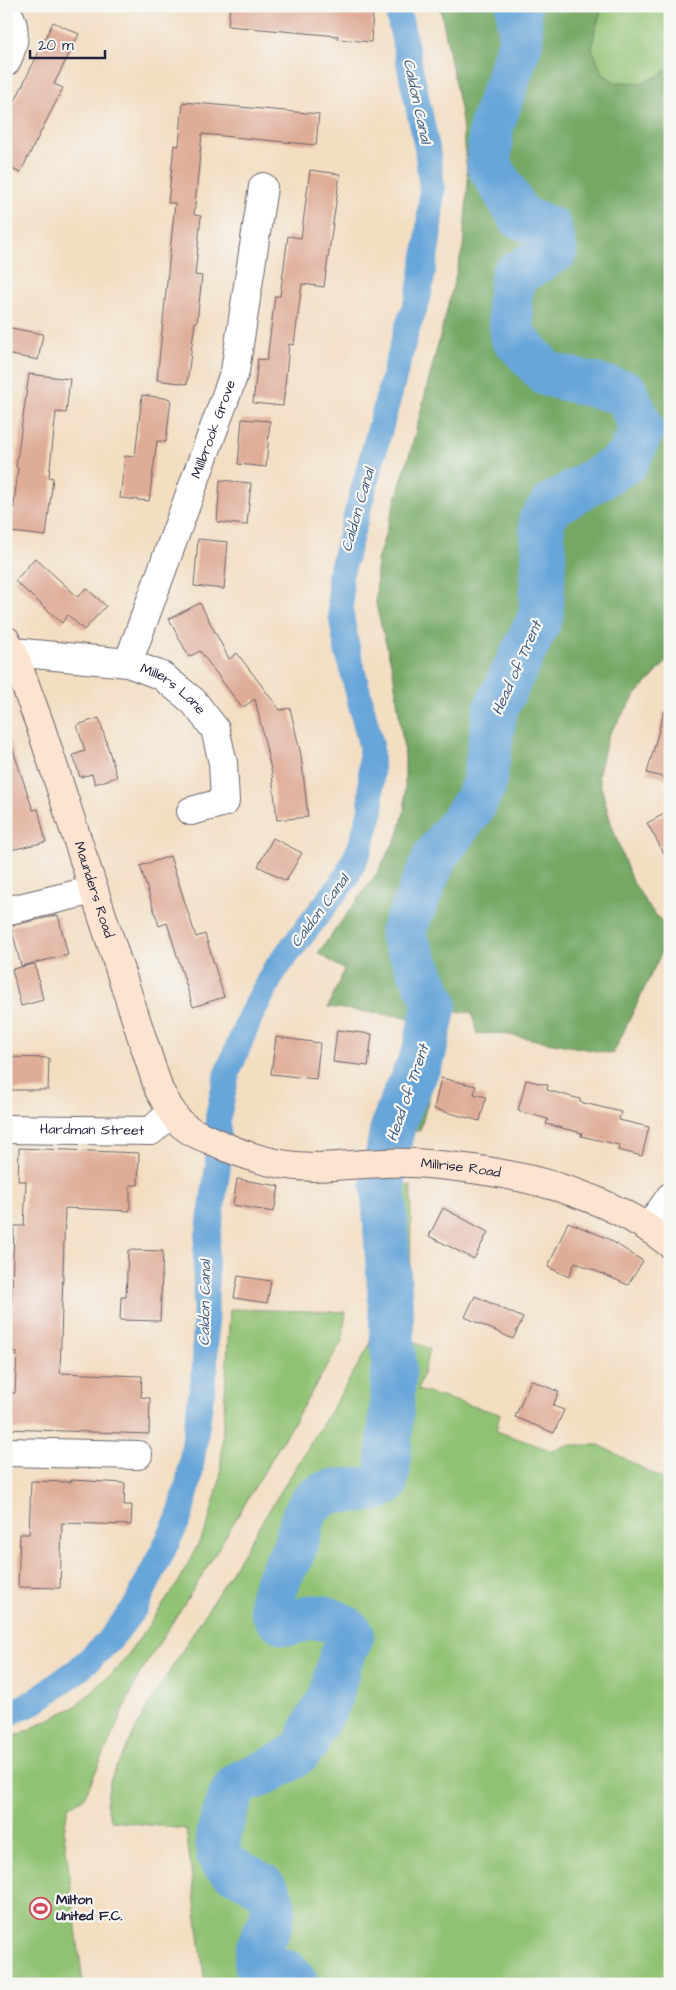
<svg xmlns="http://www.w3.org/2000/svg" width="676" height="1990" viewBox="0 0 676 1990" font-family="'Architects Daughter',sans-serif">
<rect width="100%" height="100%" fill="#f6f6f2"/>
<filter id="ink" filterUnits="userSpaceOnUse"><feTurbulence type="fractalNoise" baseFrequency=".02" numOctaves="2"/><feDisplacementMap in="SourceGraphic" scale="10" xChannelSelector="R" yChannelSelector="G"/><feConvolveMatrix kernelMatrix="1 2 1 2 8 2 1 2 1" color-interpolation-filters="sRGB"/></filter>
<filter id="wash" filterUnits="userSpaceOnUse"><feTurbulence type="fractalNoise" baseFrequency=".0096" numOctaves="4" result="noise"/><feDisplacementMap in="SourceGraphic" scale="20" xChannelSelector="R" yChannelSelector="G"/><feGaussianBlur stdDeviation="1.12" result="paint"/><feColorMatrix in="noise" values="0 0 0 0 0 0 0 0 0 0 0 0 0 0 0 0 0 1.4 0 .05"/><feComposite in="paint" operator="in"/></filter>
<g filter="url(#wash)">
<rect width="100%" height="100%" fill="#f3dec2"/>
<g fill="#91c273" stroke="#5a7257">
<path d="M 603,6 L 670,6 L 670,67 L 657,77 L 640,83 L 614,82 L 603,74 L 592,50 L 595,29 Z"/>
<path d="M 369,1184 L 411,1186 L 410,1341 L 430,1349 L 418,1390 L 500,1414 L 496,1431 L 553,1451 L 567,1445 L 599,1445 L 670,1483 L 670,1984 L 205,1984 L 186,1829 L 112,1821 L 106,1804 L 110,1780 L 145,1711 L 341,1394 L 369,1346 L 378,1301 Z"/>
<path d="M 230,1309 L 346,1312 L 342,1341 L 203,1574 L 139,1675 L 84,1798 L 68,1807 L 64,1832 L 83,1984 L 6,1984 L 6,1741 L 76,1706 L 120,1666 L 178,1583 L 207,1527 L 220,1479 Z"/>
</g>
<path fill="#74a865" stroke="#4b6550" d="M 440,6 L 603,6 L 595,29 L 592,49 L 603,74 L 614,82 L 640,83 L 657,77 L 670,67 L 670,658 L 635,696 L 608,736 L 598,776 L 612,826 L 631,879 L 650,908 L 670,931 L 670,935 L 613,1054 L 498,1033 L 477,1034 L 472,1013 L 452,1011 L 420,1131 L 380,1130 L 414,1018 L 328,1007 L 344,970 L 318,953 L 377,873 L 398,835 L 405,808 L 405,757 L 393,671 L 376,605 L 377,561 L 411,449 L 463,247 L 468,182 L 461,114 Z"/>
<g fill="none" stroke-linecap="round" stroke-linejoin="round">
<path stroke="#67a6d9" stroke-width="26" d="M 6,1714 L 31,1704 L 78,1670 L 109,1641 L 135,1607 L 180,1516 L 189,1480 L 205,1368 L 206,1250 L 218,1166 L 218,1117 L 227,1074 L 250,1017 L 274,971 L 346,878 L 360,848 L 371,810 L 371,745 L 347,648 L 341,615 L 340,576 L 407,329 L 418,299 L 428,240 L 432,189 L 427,148 L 397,6"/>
<path stroke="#67a6d9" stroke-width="45" d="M 296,1984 C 286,1962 273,1975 257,1966 C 252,1943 276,1927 273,1906 C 269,1872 221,1878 218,1850 C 217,1837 221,1825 225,1813 C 228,1804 232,1789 240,1783 C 245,1780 252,1778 258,1776 C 270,1770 298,1757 305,1745 C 309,1740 310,1733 313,1728 C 317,1719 324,1711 328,1702 C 334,1688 336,1673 341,1658 C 344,1650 350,1643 352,1634 C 343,1624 328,1617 314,1617 C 303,1617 292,1628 281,1620 C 257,1605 286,1568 293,1551 C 299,1538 302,1511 313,1502 C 336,1480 362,1499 385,1484 L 388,1469 L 394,1365 L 383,1184 L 391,1134 L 398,1111 L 424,1053 L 435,1002 L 402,934 L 436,855 L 471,809 L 484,785 L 495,710 L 541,616 L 544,552 L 541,520 L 552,505 L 627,461 L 642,430 L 626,393 L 547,374 L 513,337 L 509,303 L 513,276 L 555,251 L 549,228 L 520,217 L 489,165 L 491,128 L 521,40 L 518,6"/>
</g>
<g id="blocks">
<g fill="#dfac97">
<path d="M 230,6 L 315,6 L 373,11 L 371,42 L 337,39 L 338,36 L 228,26 Z"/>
<path d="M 53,22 L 79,34 L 54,84 L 63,88 L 20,173 L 6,166 L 6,120 Z"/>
<path d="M 183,102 L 319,114 L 316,145 L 202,134 L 194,215 L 201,216 L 195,275 L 202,276 L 197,322 L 195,322 L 187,384 L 157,380 L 175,203 L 168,203 L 174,145 L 179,146 Z"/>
<path d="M 310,170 L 340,174 L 324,287 L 302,284 L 294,345 L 289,344 L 283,406 L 253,403 L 258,359 L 267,360 L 275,296 L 280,296 L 288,236 L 301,238 Z"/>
<path d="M 6,327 L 43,334 L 38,360 L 6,354 Z"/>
<path d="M 29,374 L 70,379 L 66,413 L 56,412 L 49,477 L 53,478 L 46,536 L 11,532 L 18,468 L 16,467 Z"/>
<path d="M 142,395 L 171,399 L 166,442 L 157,441 L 149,501 L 120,498 L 125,456 L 135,457 Z"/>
<path d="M 242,419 L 270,421 L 266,467 L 238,464 Z"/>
<path d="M 220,480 L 251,483 L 247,525 L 217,522 Z"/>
<path d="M 198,539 L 228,542 L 224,589 L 194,586 Z"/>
<path d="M 35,558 L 78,597 L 86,588 L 106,606 L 84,630 L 68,615 L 62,623 L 15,581 Z"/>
<path d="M 200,603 L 229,659 L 237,653 L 280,710 L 290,708 L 301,755 L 308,817 L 277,820 L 272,774 L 255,699 L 242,708 L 200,651 L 189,657 L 169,619 Z"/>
<path d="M 664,712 L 670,713 L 670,779 L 647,773 Z"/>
<path d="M 99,718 L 117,777 L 95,784 L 92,774 L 80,777 L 73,755 L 85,751 L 77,725 Z"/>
<path d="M 10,741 L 33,810 L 38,809 L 46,842 L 6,851 L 6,742 Z"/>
<path d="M 670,811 L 670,864 L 647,823 Z"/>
<path d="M 273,838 L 302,853 L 286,881 L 258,866 Z"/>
<path d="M 170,856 L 196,937 L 205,934 L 224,997 L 193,1007 L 167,923 L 159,926 L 140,866 Z"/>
<path d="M 58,915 L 68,955 L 21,966 L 11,926 Z"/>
<path d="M 35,964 L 43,1000 L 21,1006 L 12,969 Z"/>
<path d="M 337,1030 L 372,1034 L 368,1066 L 333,1062 Z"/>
<path d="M 276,1037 L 320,1043 L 316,1079 L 271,1074 Z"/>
<path d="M 6,1057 L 49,1058 L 48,1090 L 6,1090 Z"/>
<path d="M 441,1078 L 476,1086 L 474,1094 L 486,1097 L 480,1121 L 434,1109 Z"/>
<path d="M 526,1080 L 548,1085 L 547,1090 L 580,1099 L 580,1102 L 621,1112 L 619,1120 L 649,1127 L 642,1156 L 618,1150 L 619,1145 L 581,1136 L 582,1133 L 546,1124 L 548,1119 L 518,1111 Z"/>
<path d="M 19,1148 L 139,1153 L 138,1185 L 130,1185 L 130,1211 L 65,1208 L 60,1373 L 142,1376 L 141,1397 L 150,1398 L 149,1434 L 7,1429 L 8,1393 L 15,1393 L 17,1352 L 10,1351 L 14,1226 L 24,1226 L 26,1181 L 18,1181 Z"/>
<path d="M 237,1179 L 279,1186 L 274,1212 L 233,1205 Z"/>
<path d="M 443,1208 L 488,1232 L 474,1259 L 429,1236 Z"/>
<path d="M 568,1222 L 607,1238 L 643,1261 L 628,1285 L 575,1262 L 569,1277 L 548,1267 Z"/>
<path d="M 128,1250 L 163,1251 L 160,1321 L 120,1320 L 121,1297 L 126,1297 Z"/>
<path d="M 238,1276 L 271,1281 L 267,1303 L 234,1298 Z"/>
<path d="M 475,1296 L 523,1318 L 513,1339 L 465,1317 Z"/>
<path d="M 531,1380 L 559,1392 L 553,1406 L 564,1410 L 554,1433 L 515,1417 Z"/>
<path d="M 71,1480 L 125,1483 L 124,1505 L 132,1505 L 131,1525 L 62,1523 L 60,1588 L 18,1587 L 20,1534 L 29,1534 L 31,1481 L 71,1482 Z"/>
</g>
</g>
</g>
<g filter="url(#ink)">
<use href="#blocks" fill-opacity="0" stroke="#6b646a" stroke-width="1"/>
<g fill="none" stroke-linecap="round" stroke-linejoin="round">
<defs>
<g id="street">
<path d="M 6,10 C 18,27 15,44 6,62"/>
<path id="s1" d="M 13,652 L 128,663 L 162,676 L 193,701 L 215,729 L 223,763 L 225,802 L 191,811"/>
<path id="s2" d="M 128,663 L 235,371 L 263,187"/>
<path d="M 6,911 L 94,890"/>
<path id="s3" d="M 6,1129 L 151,1131 L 172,1112"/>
<path d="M 649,1227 L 670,1197"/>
<path d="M 6,1452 L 138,1455"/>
</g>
<g id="secondary">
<path id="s4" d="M 6,640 L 13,652 L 40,725 L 159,1090 C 165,1100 171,1113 179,1122 C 189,1132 203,1137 215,1142 C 246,1157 280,1167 314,1167 C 352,1166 391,1160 428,1164 C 512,1171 603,1190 670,1244"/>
</g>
</defs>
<use href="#street" stroke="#6b646a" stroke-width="30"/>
<use href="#secondary" stroke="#6b646a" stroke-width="30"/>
<use href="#street" stroke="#fff" stroke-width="28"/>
<use href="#secondary" stroke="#fde4d0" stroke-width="28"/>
</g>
</g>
<defs>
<symbol id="stadium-ring" viewBox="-11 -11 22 22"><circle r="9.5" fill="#f6f6f2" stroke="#d1495b" stroke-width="1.5"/><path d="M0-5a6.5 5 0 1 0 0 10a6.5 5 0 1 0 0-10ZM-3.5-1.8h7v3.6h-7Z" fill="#d1495b"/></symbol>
</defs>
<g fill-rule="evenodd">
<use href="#stadium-ring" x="28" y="1896" width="25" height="25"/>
</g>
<g text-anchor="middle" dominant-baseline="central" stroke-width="4.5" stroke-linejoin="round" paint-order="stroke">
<g font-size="14" fill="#22223b" stroke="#f6f6f2">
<text stroke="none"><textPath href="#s2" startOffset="249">Millbrook Grove</textPath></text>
<text stroke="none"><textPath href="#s1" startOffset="168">Millers Lane</textPath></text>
<text stroke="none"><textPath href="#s4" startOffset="265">Maunders Road</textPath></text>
<text stroke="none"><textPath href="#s3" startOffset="86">Hardman Street</textPath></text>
<text stroke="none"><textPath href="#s4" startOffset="805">Millrise Road</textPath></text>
</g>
<g font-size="14" font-weight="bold" fill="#22223b" stroke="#f6f6f2" text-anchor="start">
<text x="56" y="1900">Milton<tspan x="56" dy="16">United F.C.</tspan></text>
</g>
<g font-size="15" font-style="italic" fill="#3e577a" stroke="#f6f6f2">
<text transform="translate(417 101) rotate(78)">Caldon Canal</text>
<text transform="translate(358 510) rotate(-74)">Caldon Canal</text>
<text transform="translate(517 668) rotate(-66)">Head of Trent</text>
<text transform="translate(320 911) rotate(-53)">Caldon Canal</text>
<text transform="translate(408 1093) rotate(-71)">Head of Trent</text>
<text transform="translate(205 1303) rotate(-89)">Caldon Canal</text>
</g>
</g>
<rect width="676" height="1990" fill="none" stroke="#f6f6f2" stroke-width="25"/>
<path d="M30 50v8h75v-8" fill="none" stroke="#22223b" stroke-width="2.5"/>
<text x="38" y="50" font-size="15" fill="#22223b" stroke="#f6f6f2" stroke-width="4" paint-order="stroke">20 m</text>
</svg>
